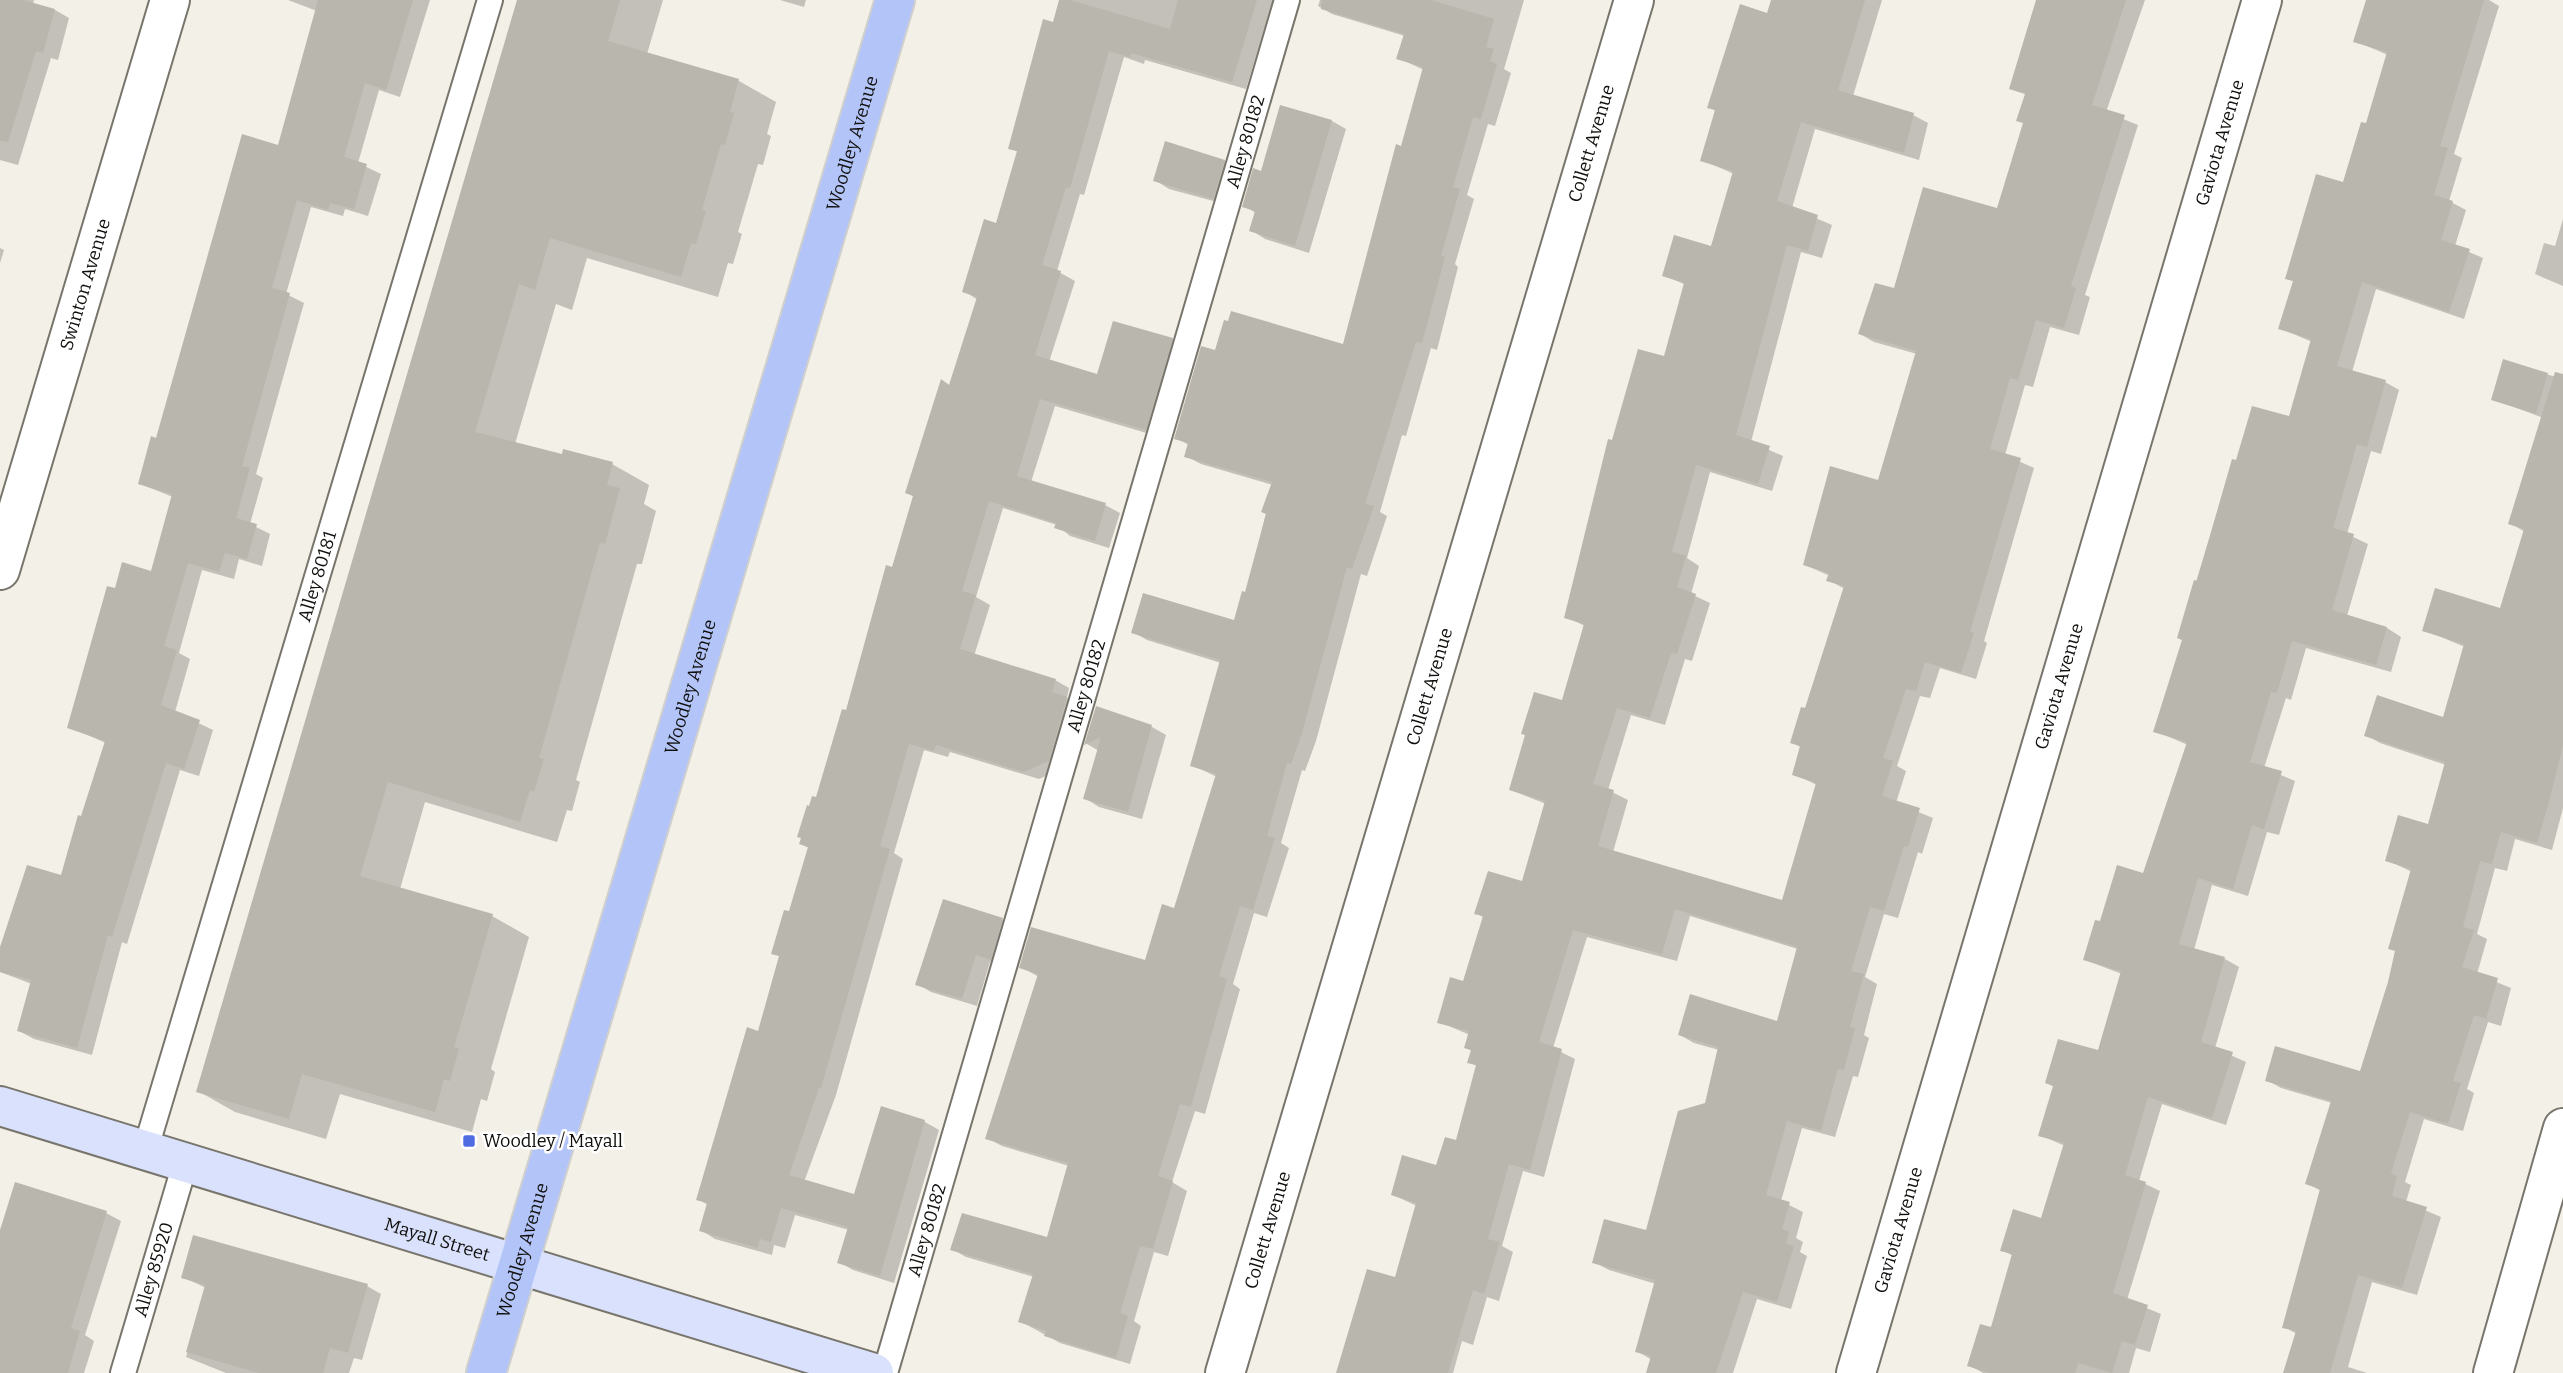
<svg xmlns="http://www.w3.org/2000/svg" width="2563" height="1373" viewBox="0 0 2563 1373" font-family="Bitter,serif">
<rect width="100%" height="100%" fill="#f3f0e7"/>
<g fill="#0003">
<path d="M 0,0 L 34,0 L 33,4 L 55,10 L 69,18 L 58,60 L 51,58 L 18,165 L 0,160 Z"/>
<path d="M 288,0 L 430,0 L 400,97 L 379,90 L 358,163 L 381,174 L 368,216 L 345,209 L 343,216 L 311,207 L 286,294 L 304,303 L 256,474 L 263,478 L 250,524 L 270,534 L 262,566 L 239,559 L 234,579 L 202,570 L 179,653 L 190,659 L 175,712 L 213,730 L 199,776 L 180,770 L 127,944 L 122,942 L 92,1055 L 34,1039 L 19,1031 L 32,984 L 0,972 L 0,955 L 62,877 L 106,743 L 69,727 L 116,590 L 152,573 L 173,497 L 140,484 L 279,147 L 317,11 Z"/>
<path d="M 518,0 L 663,0 L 647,54 L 739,81 L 776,102 L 767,134 L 771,136 L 763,165 L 758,164 L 738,232 L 742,234 L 733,264 L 728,263 L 718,297 L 587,258 L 572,310 L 556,304 L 515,444 L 563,456 L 612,464 L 649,485 L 644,504 L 656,511 L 642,564 L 637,564 L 576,780 L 580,782 L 572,811 L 567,810 L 557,842 L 425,802 L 400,889 L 492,916 L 529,937 L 491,1069 L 495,1072 L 487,1101 L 481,1099 L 472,1132 L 340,1094 L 326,1139 L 235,1112 L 198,1091 Z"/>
<path d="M 780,0 L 806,0 L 804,7 Z"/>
<path d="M 1061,0 L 1273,0 L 1246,89 L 1145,60 L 1144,64 L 1124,57 L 1084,195 L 1080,194 L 1057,271 L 1075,281 L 1049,362 L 1099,376 L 1172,339 L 1186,348 L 1160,437 L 1055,406 L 1031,482 L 1105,505 L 1120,513 L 1109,548 L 1070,536 L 1057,525 L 1003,508 L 976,597 L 990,605 L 974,656 L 1055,680 L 1069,688 L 1067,698 L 1081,707 L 1063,768 L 1039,779 L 950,752 L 948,757 L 924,750 L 894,853 L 903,859 L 836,1095 L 804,1182 L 855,1196 L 882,1108 L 925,1122 L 939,1130 L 894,1283 L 853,1270 L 839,1262 L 849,1230 L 795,1215 L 785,1248 L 774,1245 L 772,1255 L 715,1239 L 701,1230 L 708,1205 L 698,1199 L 759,1033 L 781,957 L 773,953 L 790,914 L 809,848 L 801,844 L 847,712 L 978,300 L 964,291 L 997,225 L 1018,152 L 1010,148 L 1044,21 L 1054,25 Z"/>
<path d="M 1320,0 L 1524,0 L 1504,69 L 1511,73 L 1495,126 L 1488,124 L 1467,195 L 1474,199 L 1455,264 L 1458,267 L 1437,350 L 1431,348 L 1406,436 L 1402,435 L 1380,512 L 1387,516 L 1367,576 L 1361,574 L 1316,741 L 1305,771 L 1302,770 L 1281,843 L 1289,848 L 1267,917 L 1254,913 L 1233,984 L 1240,989 L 1205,1114 L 1195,1111 L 1172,1182 L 1187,1191 L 1168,1256 L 1154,1252 L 1134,1321 L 1141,1326 L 1130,1364 L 1060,1343 L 1020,1321 L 1034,1277 L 966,1257 L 952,1249 L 1048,1240 L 1069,1166 L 1002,1146 L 987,1138 L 1039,977 L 1021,967 L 1146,963 L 1175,910 L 1217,777 L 1192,765 L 1221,663 L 1147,640 L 1133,632 L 1235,622 L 1246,594 L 1273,485 L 1201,464 L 1186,456 L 1189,445 L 1176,438 L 1217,352 L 1344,346 L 1424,70 L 1398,58 L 1405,36 L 1332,14 L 1318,6 Z"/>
<path d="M 1772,0 L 1882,0 L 1853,96 L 1913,115 L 1928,123 L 1919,160 L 1815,129 L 1792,208 L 1832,225 L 1822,258 L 1801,252 L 1751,442 L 1783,456 L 1772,491 L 1710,472 L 1687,558 L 1699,566 L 1691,594 L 1710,603 L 1692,661 L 1685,659 L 1665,725 L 1631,715 L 1608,790 L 1628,800 L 1613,852 L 1783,902 L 1817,785 L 1794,774 L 1802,748 L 1792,742 L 1806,710 L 1845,589 L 1828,580 L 1830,576 L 1805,565 L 1879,482 L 1917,354 L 1874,342 L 1860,334 L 1895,290 L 1999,211 L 2085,0 L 2145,0 L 2106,112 L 2138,125 L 2085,295 L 2090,297 L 2079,335 L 2050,327 L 2033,387 L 2025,385 L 2005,455 L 2034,468 L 1984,641 L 1987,643 L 1976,679 L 1940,668 L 1930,698 L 1920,696 L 1897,766 L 1906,771 L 1896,803 L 1933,818 L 1922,854 L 1918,852 L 1898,918 L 1884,914 L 1865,977 L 1877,984 L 1864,1035 L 1869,1038 L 1858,1077 L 1853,1076 L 1835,1137 L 1802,1128 L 1781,1201 L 1803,1212 L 1796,1238 L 1803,1242 L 1800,1252 L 1807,1256 L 1791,1309 L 1757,1299 L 1733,1373 L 1648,1373 L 1652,1360 L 1637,1351 L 1656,1284 L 1609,1270 L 1594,1262 L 1647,1232 L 1707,1104 L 1719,1050 L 1694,1043 L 1680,1035 L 1778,1023 L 1798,949 L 1690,916 L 1677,961 L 1587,937 L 1553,1048 L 1575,1059 L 1544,1177 L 1523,1171 L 1502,1246 L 1513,1252 L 1499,1301 L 1487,1297 L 1473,1345 L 1462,1341 L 1453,1373 L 1338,1373 L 1396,1279 L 1417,1206 L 1393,1195 L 1437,1167 L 1457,1142 L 1477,1066 L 1469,1062 L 1472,1051 L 1466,1048 L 1470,1035 L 1439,1022 L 1464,983 L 1484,918 L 1477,913 L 1523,884 L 1546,804 L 1511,790 L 1563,702 L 1585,626 L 1566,617 L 1613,442 L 1665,358 L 1686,285 L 1664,275 L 1712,248 L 1734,174 L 1702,160 L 1717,112 L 1709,107 L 1768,15 Z"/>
<path d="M 2374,0 L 2489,0 L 2499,6 L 2454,154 L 2462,158 L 2449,201 L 2466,210 L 2455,246 L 2483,258 L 2464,319 L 2376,289 L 2352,372 L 2385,382 L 2399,390 L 2381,454 L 2371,451 L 2347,534 L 2368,544 L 2347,616 L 2387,628 L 2401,637 L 2391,672 L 2306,648 L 2291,700 L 2286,698 L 2264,768 L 2295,781 L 2279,835 L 2267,832 L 2248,896 L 2212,885 L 2194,950 L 2225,959 L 2239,967 L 2215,1048 L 2246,1062 L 2226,1125 L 2162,1104 L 2139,1181 L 2160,1191 L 2127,1300 L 2161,1314 L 2150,1352 L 2136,1348 L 2129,1373 L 1983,1373 L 1969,1365 L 1992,1330 L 2013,1256 L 2003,1250 L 2043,1220 L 2065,1146 L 2040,1135 L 2054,1087 L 2047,1082 L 2099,1052 L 2122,974 L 2085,960 L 2101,923 L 2145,875 L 2188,745 L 2155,731 L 2184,640 L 2179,637 L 2233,461 L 2238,462 L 2290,418 L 2312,342 L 2280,328 L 2295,282 L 2287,278 L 2344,185 L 2367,125 L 2388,55 L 2355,41 Z"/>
<path d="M 1332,121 L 1346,129 L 1309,253 L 1265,239 L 1251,230 L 1256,213 L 1244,206 L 1263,173 Z"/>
<path d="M 1224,161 L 1238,169 L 1228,205 L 1169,189 L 1155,180 Z"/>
<path d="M 2563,219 L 2563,286 L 2535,274 L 2544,243 L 2555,246 Z"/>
<path d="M 0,248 L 4,250 L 0,263 Z"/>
<path d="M 2504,362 L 2563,379 L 2563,808 L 2552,850 L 2515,839 L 2507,871 L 2495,868 L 2477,934 L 2487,939 L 2477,974 L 2511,988 L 2501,1026 L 2488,1022 L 2467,1089 L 2474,1093 L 2463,1131 L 2424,1119 L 2405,1182 L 2411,1185 L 2406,1202 L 2441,1217 L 2417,1295 L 2372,1282 L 2348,1367 L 2367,1373 L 2285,1373 L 2297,1334 L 2284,1327 L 2321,1191 L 2307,1183 L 2332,1103 L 2281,1088 L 2267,1080 L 2361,1073 L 2389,982 L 2412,872 L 2387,860 L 2429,826 L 2446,765 L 2380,743 L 2366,735 L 2444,719 L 2465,647 L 2424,630 L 2501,610 L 2525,532 L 2510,523 L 2543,418 L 2493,399 Z"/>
<path d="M 1097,709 L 1152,727 L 1166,735 L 1142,819 L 1099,807 L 1085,798 L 1099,751 L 1087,744 Z"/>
<path d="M 1002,920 L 1016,928 L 1005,967 L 990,962 L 977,1006 L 931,992 L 917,984 Z"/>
<path d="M 17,1184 L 106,1213 L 121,1221 L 85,1335 L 94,1341 L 84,1373 L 0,1373 L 0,1235 Z"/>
<path d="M 183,1277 L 367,1286 L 381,1294 L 362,1360 L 354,1358 L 349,1373 L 226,1373 L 186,1357 L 206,1288 Z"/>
</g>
<g fill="#b9b6ad">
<path d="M 0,0 L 23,0 L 55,9 L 43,53 L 36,51 L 8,142 L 0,141 Z"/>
<path d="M 318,0 L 413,0 L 386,90 L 365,83 L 344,157 L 367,164 L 354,209 L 330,203 L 328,210 L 297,200 L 272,288 L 290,293 L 242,466 L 250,468 L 236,518 L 257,524 L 247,559 L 225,553 L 219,572 L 188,563 L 164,646 L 177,650 L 161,705 L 200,720 L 184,769 L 166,763 L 112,937 L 108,935 L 77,1048 L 17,1031 L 31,980 L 0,972 L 0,947 L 27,865 L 61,875 L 78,815 L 81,816 L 105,741 L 67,728 L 107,586 L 115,588 L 122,562 L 151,571 L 172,494 L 138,484 L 151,436 L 156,438 L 242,134 L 278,145 Z"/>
<path d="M 517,0 L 620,0 L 608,41 L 739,79 L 730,112 L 734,113 L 725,145 L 721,144 L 702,210 L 706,211 L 696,244 L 691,243 L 681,277 L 550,238 L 535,290 L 519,284 L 475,432 L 562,454 L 563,449 L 613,462 L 607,485 L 620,488 L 605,544 L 600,543 L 539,758 L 544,759 L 534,792 L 530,790 L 520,822 L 388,782 L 360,876 L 493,914 L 454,1047 L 459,1049 L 450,1081 L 444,1079 L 435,1112 L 302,1074 L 289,1119 L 196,1092 Z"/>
<path d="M 1059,0 L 1070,0 L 1170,29 L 1178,0 L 1257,0 L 1232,82 L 1131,53 L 1130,57 L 1109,51 L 1070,188 L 1066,187 L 1042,265 L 1061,271 L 1035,355 L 1097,374 L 1113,321 L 1173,338 L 1146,430 L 1040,399 L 1017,476 L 1106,503 L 1095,541 L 1054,528 L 1056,523 L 989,501 L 962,591 L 976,595 L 960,649 L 1056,679 L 1052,692 L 1067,697 L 1049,761 L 1024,772 L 936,745 L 934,751 L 909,744 L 880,846 L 890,849 L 821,1088 L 819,1088 L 789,1175 L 854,1194 L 881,1106 L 925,1120 L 880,1276 L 837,1263 L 848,1227 L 781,1208 L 771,1242 L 760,1239 L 757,1248 L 699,1231 L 707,1203 L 696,1200 L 747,1027 L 758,1031 L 779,956 L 771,954 L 784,910 L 789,911 L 808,847 L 799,844 L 801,838 L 797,837 L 807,805 L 809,806 L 812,796 L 816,797 L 842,709 L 846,710 L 886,565 L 892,567 L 913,496 L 905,493 L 941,379 L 949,385 L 977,297 L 962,292 L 984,219 L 996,223 L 1017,151 L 1008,149 L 1043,19 L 1053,22 Z"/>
<path d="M 1322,0 L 1431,0 L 1494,19 L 1486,47 L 1494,49 L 1490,61 L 1497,64 L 1481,119 L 1473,117 L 1453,187 L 1460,189 L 1441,256 L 1445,257 L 1422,343 L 1416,342 L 1365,504 L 1374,506 L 1352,569 L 1347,567 L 1302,733 L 1291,764 L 1287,763 L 1267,836 L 1275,838 L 1253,910 L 1240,906 L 1219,976 L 1227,979 L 1191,1107 L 1180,1104 L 1158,1176 L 1173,1181 L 1153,1249 L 1140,1246 L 1120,1313 L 1128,1316 L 1116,1358 L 1044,1336 L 1046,1331 L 1018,1322 L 1033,1274 L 950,1250 L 962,1213 L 1047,1237 L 1068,1163 L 985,1139 L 1038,974 L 1019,968 L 1031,927 L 1145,960 L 1162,904 L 1174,908 L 1216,774 L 1190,766 L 1220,660 L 1131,633 L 1143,593 L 1234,620 L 1242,591 L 1245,592 L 1266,514 L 1261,512 L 1272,482 L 1184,457 L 1188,443 L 1174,439 L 1201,346 L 1215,350 L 1224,320 L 1228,321 L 1231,311 L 1343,344 L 1396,144 L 1401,146 L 1423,67 L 1396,59 L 1404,34 L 1321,9 Z"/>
<path d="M 1771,0 L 1865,0 L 1838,90 L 1914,113 L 1904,153 L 1801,122 L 1777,201 L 1818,215 L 1808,251 L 1787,245 L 1736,435 L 1770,446 L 1758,484 L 1696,465 L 1672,552 L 1686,556 L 1677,587 L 1696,594 L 1677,654 L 1671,653 L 1650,718 L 1617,708 L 1593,784 L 1614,790 L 1598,846 L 1782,900 L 1816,783 L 1792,775 L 1800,746 L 1790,743 L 1801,707 L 1805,708 L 1844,586 L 1826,581 L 1829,573 L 1803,565 L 1830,466 L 1878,480 L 1916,351 L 1858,334 L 1875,283 L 1894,288 L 1923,187 L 1997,208 L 2023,123 L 2016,121 L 2025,94 L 2009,89 L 2036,0 L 2126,0 L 2092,105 L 2125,115 L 2071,286 L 2076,288 L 2064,328 L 2036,320 L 2018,380 L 2010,378 L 1990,449 L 2021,458 L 1970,632 L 1974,633 L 1961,673 L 1925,662 L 1916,691 L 1906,689 L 1883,758 L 1893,761 L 1882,796 L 1920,808 L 1908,847 L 1904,846 L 1884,911 L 1870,907 L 1851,971 L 1864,974 L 1850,1027 L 1855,1028 L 1844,1070 L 1838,1069 L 1821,1131 L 1787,1121 L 1766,1195 L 1790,1202 L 1782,1229 L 1789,1232 L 1786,1244 L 1794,1246 L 1777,1302 L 1743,1292 L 1716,1373 L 1646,1373 L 1651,1356 L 1635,1352 L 1655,1280 L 1592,1263 L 1604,1219 L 1646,1230 L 1678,1111 L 1705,1103 L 1718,1047 L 1678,1035 L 1690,994 L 1777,1021 L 1797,947 L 1675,909 L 1662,954 L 1573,930 L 1539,1042 L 1562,1049 L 1540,1132 L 1530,1170 L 1509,1164 L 1488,1239 L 1500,1242 L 1484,1294 L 1473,1290 L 1448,1373 L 1336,1373 L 1367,1269 L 1395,1277 L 1416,1203 L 1391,1195 L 1402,1155 L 1436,1165 L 1445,1137 L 1456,1140 L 1476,1065 L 1467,1063 L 1471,1050 L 1464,1048 L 1469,1031 L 1437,1023 L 1450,977 L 1463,981 L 1483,916 L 1474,914 L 1488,871 L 1522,881 L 1545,801 L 1509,790 L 1525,735 L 1521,734 L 1534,692 L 1562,700 L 1584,624 L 1564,618 L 1608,439 L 1612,440 L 1638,349 L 1664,356 L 1684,283 L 1662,276 L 1674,235 L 1711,246 L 1733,171 L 1700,161 L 1715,110 L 1707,108 L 1740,4 L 1767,13 Z"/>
<path d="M 2366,0 L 2484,0 L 2440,146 L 2448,148 L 2434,195 L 2453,201 L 2441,240 L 2470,249 L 2449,312 L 2362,282 L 2337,366 L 2386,380 L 2367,447 L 2357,444 L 2333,528 L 2354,534 L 2332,610 L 2387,627 L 2376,665 L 2292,641 L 2277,693 L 2271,692 L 2250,762 L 2282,771 L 2264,829 L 2252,825 L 2233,889 L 2198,878 L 2179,944 L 2225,957 L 2201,1042 L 2233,1052 L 2212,1118 L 2148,1097 L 2125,1175 L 2146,1182 L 2113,1293 L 2148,1305 L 2135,1345 L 2122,1341 L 2112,1373 L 2078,1363 L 2075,1373 L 1990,1373 L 1967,1366 L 1980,1324 L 1991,1327 L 2012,1254 L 2000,1251 L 2013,1209 L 2041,1218 L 2064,1143 L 2038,1136 L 2053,1086 L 2045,1083 L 2058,1039 L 2098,1050 L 2121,971 L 2083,960 L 2095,920 L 2100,921 L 2117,865 L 2143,873 L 2187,742 L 2153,732 L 2182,640 L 2177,638 L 2194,580 L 2197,581 L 2232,459 L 2236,460 L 2252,406 L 2289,416 L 2311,339 L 2278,329 L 2293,281 L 2285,279 L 2316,174 L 2343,182 L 2361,122 L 2366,123 L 2387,52 L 2353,42 Z"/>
<path d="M 1280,105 L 1332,120 L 1295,246 L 1249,231 L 1255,211 L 1242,207 L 1253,168 L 1261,171 Z"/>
<path d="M 1165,141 L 1225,160 L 1213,199 L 1153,181 Z"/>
<path d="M 2503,359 L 2548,373 L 2536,414 L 2491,400 Z"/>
<path d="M 2555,372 L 2563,374 L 2563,745 L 2549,802 L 2537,843 L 2501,832 L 2492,864 L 2480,861 L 2463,927 L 2474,930 L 2462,967 L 2498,978 L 2486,1019 L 2474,1015 L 2453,1081 L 2461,1083 L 2448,1124 L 2410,1112 L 2391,1173 L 2397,1176 L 2392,1196 L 2427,1207 L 2402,1288 L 2358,1275 L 2330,1373 L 2283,1373 L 2296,1331 L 2282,1328 L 2320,1189 L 2305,1184 L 2331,1101 L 2265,1081 L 2275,1046 L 2360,1071 L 2388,982 L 2395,951 L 2388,949 L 2411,869 L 2385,861 L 2398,815 L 2428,824 L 2445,762 L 2364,736 L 2377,695 L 2443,717 L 2464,644 L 2422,631 L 2435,588 L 2500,608 L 2524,529 L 2508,524 Z"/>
<path d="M 1096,706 L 1152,725 L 1128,812 L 1083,799 L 1101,737 L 1084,745 Z"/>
<path d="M 943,899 L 1003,918 L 991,960 L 976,955 L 962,999 L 915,985 Z"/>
<path d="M 15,1182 L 107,1211 L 71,1328 L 80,1331 L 68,1373 L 0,1373 L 0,1230 Z"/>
<path d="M 193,1235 L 368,1284 L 348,1353 L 330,1348 L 323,1373 L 259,1373 L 186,1352 L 205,1285 L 181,1278 Z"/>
</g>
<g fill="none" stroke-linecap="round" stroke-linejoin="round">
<defs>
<g id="lane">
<path id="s1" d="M 145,1151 L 490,0"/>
<path id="s2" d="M 123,1373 L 185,1164"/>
<path id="s3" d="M 885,1373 L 1287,0"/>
</g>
<g id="street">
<path id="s4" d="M 0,570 L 170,0"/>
<path id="s5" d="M 1225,1373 L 1634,0"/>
<path id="s6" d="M 1856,1373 L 2262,0"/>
<path d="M 2493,1373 L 2563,1128"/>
</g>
<g id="secondary">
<path id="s7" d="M 0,1106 L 874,1373"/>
</g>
<g id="primary">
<path id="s8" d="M 486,1373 L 895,0"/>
</g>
</defs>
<use href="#lane" stroke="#78756d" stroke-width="28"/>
<use href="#street" stroke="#78756d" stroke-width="42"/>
<use href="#secondary" stroke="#78756d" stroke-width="42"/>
<use href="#primary" stroke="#cfcfce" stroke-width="42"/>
<use href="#lane" stroke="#fff" stroke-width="24"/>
<use href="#street" stroke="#fff" stroke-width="38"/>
<use href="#secondary" stroke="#d9e1fc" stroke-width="38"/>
<use href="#primary" stroke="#b3c4f9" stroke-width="38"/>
</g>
<rect fill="#506ce1" stroke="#fff" stroke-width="2.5" x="462" y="1134" width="14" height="14" rx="3.5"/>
<g text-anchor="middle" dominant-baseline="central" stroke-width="5" stroke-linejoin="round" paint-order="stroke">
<g font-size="18" fill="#100f0c" stroke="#fff">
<text stroke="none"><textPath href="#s3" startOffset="1283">Alley 80182</textPath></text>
<text stroke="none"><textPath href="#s8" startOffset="1283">Woodley Avenue</textPath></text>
<text stroke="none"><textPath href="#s5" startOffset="1283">Collett Avenue</textPath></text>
<text stroke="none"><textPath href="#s6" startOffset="1283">Gaviota Avenue</textPath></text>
<text stroke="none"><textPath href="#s4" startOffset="298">Swinton Avenue</textPath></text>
<text stroke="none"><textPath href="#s1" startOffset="600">Alley 80181</textPath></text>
<text stroke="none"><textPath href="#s3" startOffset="716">Alley 80182</textPath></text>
<text stroke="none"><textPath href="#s5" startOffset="716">Collett Avenue</textPath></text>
<text stroke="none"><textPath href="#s8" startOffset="716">Woodley Avenue</textPath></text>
<text stroke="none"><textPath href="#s6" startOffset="716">Gaviota Avenue</textPath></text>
<text stroke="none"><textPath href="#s5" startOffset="149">Collett Avenue</textPath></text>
<text stroke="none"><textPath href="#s6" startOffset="149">Gaviota Avenue</textPath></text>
<text stroke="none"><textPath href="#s3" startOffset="149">Alley 80182</textPath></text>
<text stroke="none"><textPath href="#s7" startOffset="457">Mayall Street</textPath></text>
<text stroke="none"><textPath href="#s8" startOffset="128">Woodley Avenue</textPath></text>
<text stroke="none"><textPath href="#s2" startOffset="108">Alley 85920</textPath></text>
</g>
<g font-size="18" fill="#100f0c" stroke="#fff" text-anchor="start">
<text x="483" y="1141">Woodley / Mayall</text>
</g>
</g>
</svg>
